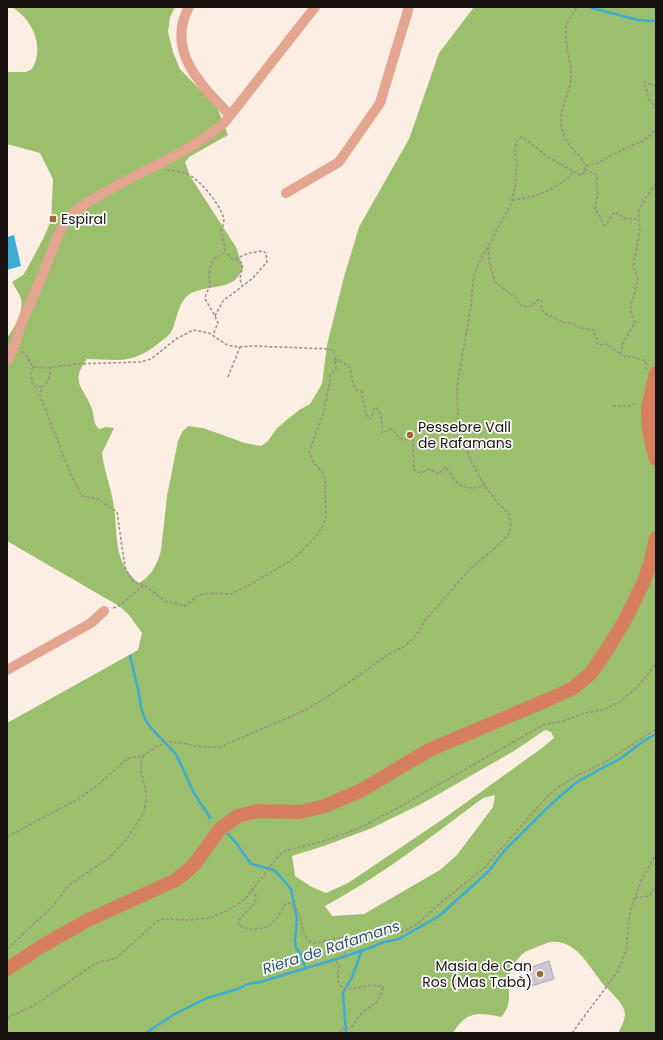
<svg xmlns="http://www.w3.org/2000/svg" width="663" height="1040" viewBox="0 0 663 1040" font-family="Poppins,sans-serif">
<rect width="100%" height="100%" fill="#fdeee4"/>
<path fill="#9cbf6d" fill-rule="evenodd" d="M 12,7 L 175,7 L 170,17 L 168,32 L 173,52 L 180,69 L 217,107 L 228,135 L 189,157 L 185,162 L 190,176 L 236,247 L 243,268 C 241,272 238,277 235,280 C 224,289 201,286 188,295 C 179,303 177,317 173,328 C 171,335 164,339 159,343 C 147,353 133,360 117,360 C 107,360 97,359 87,359 C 69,383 84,387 92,409 C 95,417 92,422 99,429 L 106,427 L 114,428 L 102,453 L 103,460 C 106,476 112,491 114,507 C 118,536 113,563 139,583 C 151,576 157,565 161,551 L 167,496 L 178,441 L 182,432 L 188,426 L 203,428 L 245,443 L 261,446 L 268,441 L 277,428 L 299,410 L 310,404 L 322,384 L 327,345 L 344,277 L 359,227 L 409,139 L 439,53 L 474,7 L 656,7 L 656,1033 L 618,1033 C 621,1028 625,1020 625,1013 C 623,1002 610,992 603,984 C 590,968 576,939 551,942 C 547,942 543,945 539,946 C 535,948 529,950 525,952 C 518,957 510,968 509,977 C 508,993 513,1004 501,1017 C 478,1012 466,1011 453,1033 L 7,1033 L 7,723 L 138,650 L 142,633 L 129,615 L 119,606 L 7,541 L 7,338 C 14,328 24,312 21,299 C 19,293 15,287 12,282 L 23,275 L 27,269 L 44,237 L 51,220 L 53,179 L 40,153 L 7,144 L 7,72 L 26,72 L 32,69 C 45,47 33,20 12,7 ZM 545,730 L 551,732 L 554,738 L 542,748 L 443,819 L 348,883 L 326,893 L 312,887 L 295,876 L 292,856 L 324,846 L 372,828 L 423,803 L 514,751 ZM 495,795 L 493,807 L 457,855 L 440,870 L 364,914 L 332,916 L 325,906 C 381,876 432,836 483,798 Z"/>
<path fill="#3cacd5" d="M 14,235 L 21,266 L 7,270 L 7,237 Z"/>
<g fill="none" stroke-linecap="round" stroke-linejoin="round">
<g stroke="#3cacd5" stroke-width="2.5">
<path d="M 592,8 L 638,20 L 656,21"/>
<path d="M 130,656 L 138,689 L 141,707 L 144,717 L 150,727 L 176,754 L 193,791 L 210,818"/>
<path d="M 228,834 L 237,844 L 251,864 L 274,870 L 278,874 L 291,889 L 297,919 L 295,940 L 296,948 L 301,955 L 305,968"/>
<path d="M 146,1033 L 173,1015 L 207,998 L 238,989 L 248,984 L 260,982 L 343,957 L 372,947 L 384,942 L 399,939 L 439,916 L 489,871 L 504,851 L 548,807 L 564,793 L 577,782 L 621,758 L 645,740 L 656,734"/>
<path d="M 346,1033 L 343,993 L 352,977 L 362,950"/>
</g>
</g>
<path fill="#cdc7d5" stroke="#aca6b4" d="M 549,961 L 554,979 L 531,986 L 526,969 Z"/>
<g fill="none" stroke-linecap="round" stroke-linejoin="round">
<g stroke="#998e87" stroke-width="1.5" stroke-dasharray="3 2" stroke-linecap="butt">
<path d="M 656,86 L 644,82 L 649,99 L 656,108"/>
<path d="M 586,166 L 597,163 L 626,148 L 645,140 L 656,129"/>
<path d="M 167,170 C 173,171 180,171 185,173 C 199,178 219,203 223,216 C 225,222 223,226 221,231 L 225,248 L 225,253 L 213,259 L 209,273 L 210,286 L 206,294 L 205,299 L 214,314 L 218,323 L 213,335"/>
<path d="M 585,170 L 590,172 L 594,172 L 597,177 L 596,185 L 598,192 L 595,209 L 600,216 L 604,225 L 607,224 L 611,216 L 615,212 L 626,219 L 638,219"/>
<path d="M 512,200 C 536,198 557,189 574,172"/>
<path d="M 488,247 L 490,265 L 495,282 L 516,298 L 522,307 L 532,306 L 537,300 L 542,301 L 541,309 L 546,314 L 565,323 L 572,323 L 581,328 L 594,330 L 598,345 L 606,344 L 621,354"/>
<path d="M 235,259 L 242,263 C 244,271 237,276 242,285"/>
<path d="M 215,316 L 223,301 L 253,278 L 267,262 L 266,253 L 263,251 L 249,253 L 235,259 L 232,259 L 226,253"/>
<path d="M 22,351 L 26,355 L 33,367 L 47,368 L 76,364 L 140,362 L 151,359 L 176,339 L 193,330 L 209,333 L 227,345 L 238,347 L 253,346 L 330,349 L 334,352 L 336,369 L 330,375 L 330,380 L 323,415 L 309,451 L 314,463 L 324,474 L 325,481 L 326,517 L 321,529 L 314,539 L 292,560 L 253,583 L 231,594 L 214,593 L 199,595 L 185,606 L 165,601 L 144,585 L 119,606 L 113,608"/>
<path d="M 335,359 L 349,366 C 352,374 352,382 355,389 L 362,392 C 362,400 366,406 365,413 L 370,419 L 375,407 C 382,413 383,424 382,433 L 392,429 L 399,438 L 405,440 L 408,437 L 413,440 L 414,470 L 421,473 L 429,469 L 439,474 L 445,467 C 449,471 451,476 455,480 C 462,489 474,489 485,486"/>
<path d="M 33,367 L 31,372 L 32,383 L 36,387 L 41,387"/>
<path d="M 51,367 L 48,381 L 42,387 L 40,395 L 71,475 L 82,496 L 98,499 L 117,512 L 125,567 L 133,582 L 144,585"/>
<path d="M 646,370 L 646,361 L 634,357 L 626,357 L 621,354 L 622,345 L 635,322 L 630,309 L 638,280 L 633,266 L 640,230 L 638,212 L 645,199 L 656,183"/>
<path d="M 228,377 L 240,347"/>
<path d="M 613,406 L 629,406 L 637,403"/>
<path d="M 7,837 L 80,798 L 99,784 L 127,759 L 132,757 L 143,756 L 156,747 L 169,742 L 181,743 L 202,747 L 220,747 L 306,710 L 344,686 L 386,656 L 405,646 L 414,638 L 428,617 L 454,587 L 470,569 L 496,547 L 508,535 L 511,526 L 509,514 L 497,502 L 483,483 L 472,463 L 463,441 L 458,417 L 457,387 L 471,305 L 473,281 L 477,267 L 511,204 L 515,187 L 517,164 L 515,153 L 516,142 L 521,137 C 530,141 536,148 544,154 C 555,162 568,168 580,175 L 584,173 C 589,161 574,152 568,143 C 565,139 563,133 562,128 C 557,111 570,95 571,78 C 572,61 564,45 566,29 C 567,21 573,13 577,7"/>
<path d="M 252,890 L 256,896 L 255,903 L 238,921 L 239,926 C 262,934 275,927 284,905 L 289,903 C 306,910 297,934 312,943 L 317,943 L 350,935 L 381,935 L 388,932 L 400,933 L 418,924 L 437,906 L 485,867 L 547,797 L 557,788 L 576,776 L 602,764 L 656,729"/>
<path d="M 635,898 L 650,896 L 654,888 L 656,889"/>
<path d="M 7,949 L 53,906 L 69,885 L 109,858 L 126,840 L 144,812 L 146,802 L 146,792 L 141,771 L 141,762 L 143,756"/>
<path d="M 7,1018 L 31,1007 L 52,994 L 94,964 L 116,958 L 159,920 L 162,919 L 189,920 L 210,918 L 228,910 L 237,905 L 245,899 L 279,855 L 285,851 L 324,841 L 357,829 L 394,810 L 545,724 L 561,722 L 581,714 L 605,709 L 619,702 L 635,689 L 656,664"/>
<path d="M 340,1033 L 342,1028 L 351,1028 C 355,1023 358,1018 361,1014 C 374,1002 379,1006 383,987 C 379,986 375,985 371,985 C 362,986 340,996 338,980 C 337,975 339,970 339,965 L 335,961 C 345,953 354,949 346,936"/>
<path d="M 572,1033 L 618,971 L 627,947 L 628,927 L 631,907 L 643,877 L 656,854"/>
</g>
<g stroke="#e3a590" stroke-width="10">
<path d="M 189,7 C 165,51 202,86 230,115"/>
<path d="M 286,193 L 339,162 L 380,103 L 409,7"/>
<path d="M 7,361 C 15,349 17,335 22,322 C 30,303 39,285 46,266 C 52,251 56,235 66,222 C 80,204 99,196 118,185 C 153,166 195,149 225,122 L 315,7"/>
<path d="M 7,670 L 91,623 L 104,611"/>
</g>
<g stroke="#d77e5f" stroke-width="14">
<path d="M 656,373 L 648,408 L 649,431 L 656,459"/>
<path d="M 7,969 L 42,946 L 88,920 L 176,880 L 193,866 L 220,829 L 238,816 L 257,811 L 300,812 L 325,806 L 362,790 L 429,750 L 552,698 L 573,688 L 590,674 L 596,666 L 610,645 L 624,622 L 645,579 L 651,560 L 656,538"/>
</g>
</g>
<g fill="#a36929" stroke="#fff" stroke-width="1.5">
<rect x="49" y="215" width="8" height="8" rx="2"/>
<circle cx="410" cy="435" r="4"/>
<circle cx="540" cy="974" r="4"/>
</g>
<g text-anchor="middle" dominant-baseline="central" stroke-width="3.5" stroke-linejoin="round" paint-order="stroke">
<g font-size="14" fill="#17120f" stroke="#fff" text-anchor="start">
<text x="61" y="219">Espiral</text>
<text x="418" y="427">Pessebre Vall<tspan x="418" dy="16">de Rafamans</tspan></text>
<text x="532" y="966" text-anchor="end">Masia de Can<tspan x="532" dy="16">Ros (Mas Tabà)</tspan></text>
</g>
<g font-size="15" font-style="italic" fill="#295669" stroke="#fff">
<text transform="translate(331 947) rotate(-18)">Riera de Rafamans</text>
</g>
</g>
<rect width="663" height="1040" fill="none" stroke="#17120f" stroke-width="16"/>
</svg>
